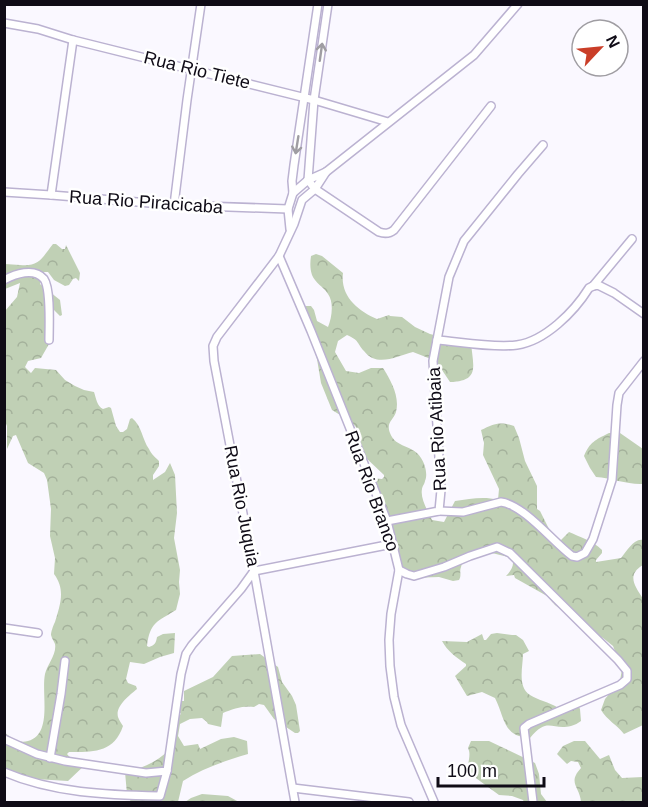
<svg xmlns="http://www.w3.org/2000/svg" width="648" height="807" viewBox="0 0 648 807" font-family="Arial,sans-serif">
<defs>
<pattern id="forest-crowns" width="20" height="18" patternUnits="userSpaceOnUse" patternTransform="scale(1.5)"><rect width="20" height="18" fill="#c0d0b5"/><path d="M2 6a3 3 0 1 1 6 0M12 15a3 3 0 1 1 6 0" fill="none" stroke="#a4b19b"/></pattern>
</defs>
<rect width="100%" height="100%" fill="#faf8ff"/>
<g fill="url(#forest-crowns)">
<path d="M 53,244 L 56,244 L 62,249 L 65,249 L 66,245 L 80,273 L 79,281 L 76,278 L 73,279 L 69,285 L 65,286 L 54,280 L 48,272 L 44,272 L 40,284 L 60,300 L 62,315 L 60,316 L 54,310 L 51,310 L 51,322 L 54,328 L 53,337 L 41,358 L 28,361 L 25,367 L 31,373 L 35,368 L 56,370 L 65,380 L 75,386 L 84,390 L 94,392 C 96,398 97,406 103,409 L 109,407 L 111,408 L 116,426 L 120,432 L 123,432 L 127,429 L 130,419 L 132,418 C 142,426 142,439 149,449 C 151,454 156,458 159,461 L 159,466 L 153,475 L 153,480 L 165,472 L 170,463 L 175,475 L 177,513 L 174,538 L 180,570 L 179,582 L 180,594 L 176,610 C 157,622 150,622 147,646 L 149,647 C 155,645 156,643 157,637 L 163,634 L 175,633 L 174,653 L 160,657 L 144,664 L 130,662 L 126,679 L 128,683 L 136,686 L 137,689 C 130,695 115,706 118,717 C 119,720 121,723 123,726 C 114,753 93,752 69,752 L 67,754 C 71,760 80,762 87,763 L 68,781 L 35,779 L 5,769 L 4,732 C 11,738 19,744 28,741 C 53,734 41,694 45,674 C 47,665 57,654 55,644 C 54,641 52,639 51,635 C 51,632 53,626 55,622 C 60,605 66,590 54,574 L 55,558 L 50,536 L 51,509 L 47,480 L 44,473 L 28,463 L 16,435 L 13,436 L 7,449 L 7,426 L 4,419 L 5,311 L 17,297 L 20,283 L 5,289 L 5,264 C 10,264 15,265 20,265 C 39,267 42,258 53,244 Z"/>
<path d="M 316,254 L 322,256 L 343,273 C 340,296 358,311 377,319 L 389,315 L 390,316 L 402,317 L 415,327 L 430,334 L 450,339 L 471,341 C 472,364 482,381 450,382 L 436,361 L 413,352 C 397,356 377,368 364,351 C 356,342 360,341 347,335 L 338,341 L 335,352 L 346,371 L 359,373 L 371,368 L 383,368 C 391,381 400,396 396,412 C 393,421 386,422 390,433 C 395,448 414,445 421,458 C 425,464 428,474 425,481 C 425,483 422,487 422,489 C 420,499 428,511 432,520 L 444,522 L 455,501 C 470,499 484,496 498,500 L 499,489 L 483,455 L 484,443 L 481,430 C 494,424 499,421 514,426 L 519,438 L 525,461 L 537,486 L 537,509 L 540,511 L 555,541 L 561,540 L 569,532 C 580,537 593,541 602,550 L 602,553 L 596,560 L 596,562 L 621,558 C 627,551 634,538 643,540 L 643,565 C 626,575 635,586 643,599 L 643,725 L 624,734 C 617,725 607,720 601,710 L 605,699 L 620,681 L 622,669 L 613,646 L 603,638 L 581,625 L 555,605 L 547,596 L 515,578 L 514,575 L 506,576 C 511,571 515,565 512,558 L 476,549 L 464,558 C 464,562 462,563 461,567 C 459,572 462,575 459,580 L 453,581 L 439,577 L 411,578 L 410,575 L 395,561 L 391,553 L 389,544 L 386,538 L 389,518 L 385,507 L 373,485 L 362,473 L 370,478 L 382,479 L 384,477 L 384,475 L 364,456 L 360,449 L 358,432 L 356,427 L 350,421 L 332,410 L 321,383 L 317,359 L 303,310 L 306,306 L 311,306 L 314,310 L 317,321 L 328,327 C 332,318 334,302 328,294 C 324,287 315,283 312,275 C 310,269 310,263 311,256 Z"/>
<path d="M 609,433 L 620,433 L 643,449 L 643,484 C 628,485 612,478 596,477 L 590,468 L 584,456 C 590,442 595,440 609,433 Z"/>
<path d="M 497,633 L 512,635 L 516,635 L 523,640 L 529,651 L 523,654 C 523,666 517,687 530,695 C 538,700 548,702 557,707 L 567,705 L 576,701 L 580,709 L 581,721 C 578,723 575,725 571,726 C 552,731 548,716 530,738 C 503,737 505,718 495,698 L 482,692 L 467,696 L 455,676 L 466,666 L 466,664 C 457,658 447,651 442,641 L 467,642 L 482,634 L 484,640 L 486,640 L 491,634 Z"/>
<path d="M 260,654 L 278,667 L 282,682 L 292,696 L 296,705 L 300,731 L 298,733 L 295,733 L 274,719 L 264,705 L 259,704 L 254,707 C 245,705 232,709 223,713 L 221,727 L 208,724 L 207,722 L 202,718 L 190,719 L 180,724 L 178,736 L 184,746 L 198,744 L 200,749 L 221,739 L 234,737 L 247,741 L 248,754 C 225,761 203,768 183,781 L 178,802 L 131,802 L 127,794 L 125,772 C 142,769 156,762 168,751 L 175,718 L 181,714 L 172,703 L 175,701 L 184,701 L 184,691 L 213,677 L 232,656 Z"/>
<path d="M 471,741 L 489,741 L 535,763 L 539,774 L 541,794 L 547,802 L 524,802 L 523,800 L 512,796 L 499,795 L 469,773 C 466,764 472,756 468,748 Z"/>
<path d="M 574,741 L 585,741 L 600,759 L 609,755 L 615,770 L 622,778 L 643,777 L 643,802 L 581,802 C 580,787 567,783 581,768 L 578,762 L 571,761 L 567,764 L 557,754 L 563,746 Z"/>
<path d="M 202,794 L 228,796 L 239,802 L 185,802 L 191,798 Z"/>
</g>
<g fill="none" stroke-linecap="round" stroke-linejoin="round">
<defs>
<g id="street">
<path d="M 4,23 L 38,29 L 73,40 L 314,100 L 388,122"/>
<path d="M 308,180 L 315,189 L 379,232 C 385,234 389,234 394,230 L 491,106"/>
<path d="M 308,180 L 314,100 L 328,4"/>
<path d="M 4,192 L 51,195 L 174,205 L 288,209"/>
<path d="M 293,193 L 308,180 L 326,172 L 474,55 L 518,4"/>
<path d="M 51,195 L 73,40"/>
<path d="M 174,205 L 187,100 L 201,4"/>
<path d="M 290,229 L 288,209 L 293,193 L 292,181 L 294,165 L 318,4"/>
<path d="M 279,256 L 311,331 L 387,521 L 399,570 L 391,614 L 389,640 L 390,666 L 394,697 L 401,725 L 434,802"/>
<path d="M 4,280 C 15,274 34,267 44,279 C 51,289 49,327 49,340"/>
<path d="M 593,286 L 598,285 L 614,293 L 644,314"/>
<path d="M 437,340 C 461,342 493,348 517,345 C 545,341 574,312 589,288 L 593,286 L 632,239"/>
<path d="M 439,511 L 463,512 L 501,502 C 524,505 553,542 572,556 L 577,557 L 585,553 L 593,539 L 612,480 L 617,405 L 619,393 L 644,361"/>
<path d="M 387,521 L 439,511 L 441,490 L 433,361 L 449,277 L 464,241 L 518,174 L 543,145"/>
<path d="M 399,570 L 407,574 L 414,576 L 444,567 L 470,556 L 497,547 L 510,553 L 618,660 L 627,671 L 627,679 L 620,685 L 529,724 L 524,728 L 533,802"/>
<path d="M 4,628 L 38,633"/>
<path d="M 4,739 L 37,754 L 65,761 L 146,773 L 167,771 L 181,674 L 186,654 L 192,645 L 241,589 L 254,571 L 392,544"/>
<path d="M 50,758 L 61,694 L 65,661"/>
<path d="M 4,772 C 53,793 107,795 160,796 L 167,771"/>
<path d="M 293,788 L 409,802"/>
<path d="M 295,802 L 256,582 L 214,361 L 213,346 L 217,337 L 279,256 L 294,224 L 302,200 L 315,189 L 326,172"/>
</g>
</defs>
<use href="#street" stroke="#bbb2d1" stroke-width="10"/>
<use href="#street" stroke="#fff" stroke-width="7"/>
</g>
<defs><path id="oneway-shaft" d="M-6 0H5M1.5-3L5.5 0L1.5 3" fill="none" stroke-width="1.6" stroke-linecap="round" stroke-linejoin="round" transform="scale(1.5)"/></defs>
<g stroke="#9f9da2">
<use href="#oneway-shaft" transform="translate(321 52) rotate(-82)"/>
<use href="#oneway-shaft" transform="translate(297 145) rotate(99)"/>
</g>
<g text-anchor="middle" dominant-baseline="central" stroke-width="5" stroke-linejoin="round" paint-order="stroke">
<g font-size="18" fill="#0f0b16" stroke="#fff">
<text transform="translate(197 70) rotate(14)">Rua Rio Tiete</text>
<text transform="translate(146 202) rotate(4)">Rua Rio Piracicaba</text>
<text transform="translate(437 429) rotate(-93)">Rua Rio Atibaia</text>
<text transform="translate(372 491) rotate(70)">Rua Rio Branco</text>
<text transform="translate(242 506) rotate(79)">Rua Rio Juquia</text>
</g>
</g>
<rect width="648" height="807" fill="none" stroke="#0f0b16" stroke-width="12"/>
<g transform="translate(600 48) rotate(64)"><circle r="28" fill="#ffffff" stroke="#9f9da2" stroke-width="1.5"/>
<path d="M0-4.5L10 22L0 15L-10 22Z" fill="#ca3e28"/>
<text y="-9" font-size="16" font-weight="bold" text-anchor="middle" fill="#0f0b16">N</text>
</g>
<path d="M438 777v9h106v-9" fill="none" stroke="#0f0b16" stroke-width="3"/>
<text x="447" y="777" font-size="18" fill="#0f0b16" stroke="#ffffff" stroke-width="4.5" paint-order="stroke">100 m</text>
</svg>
